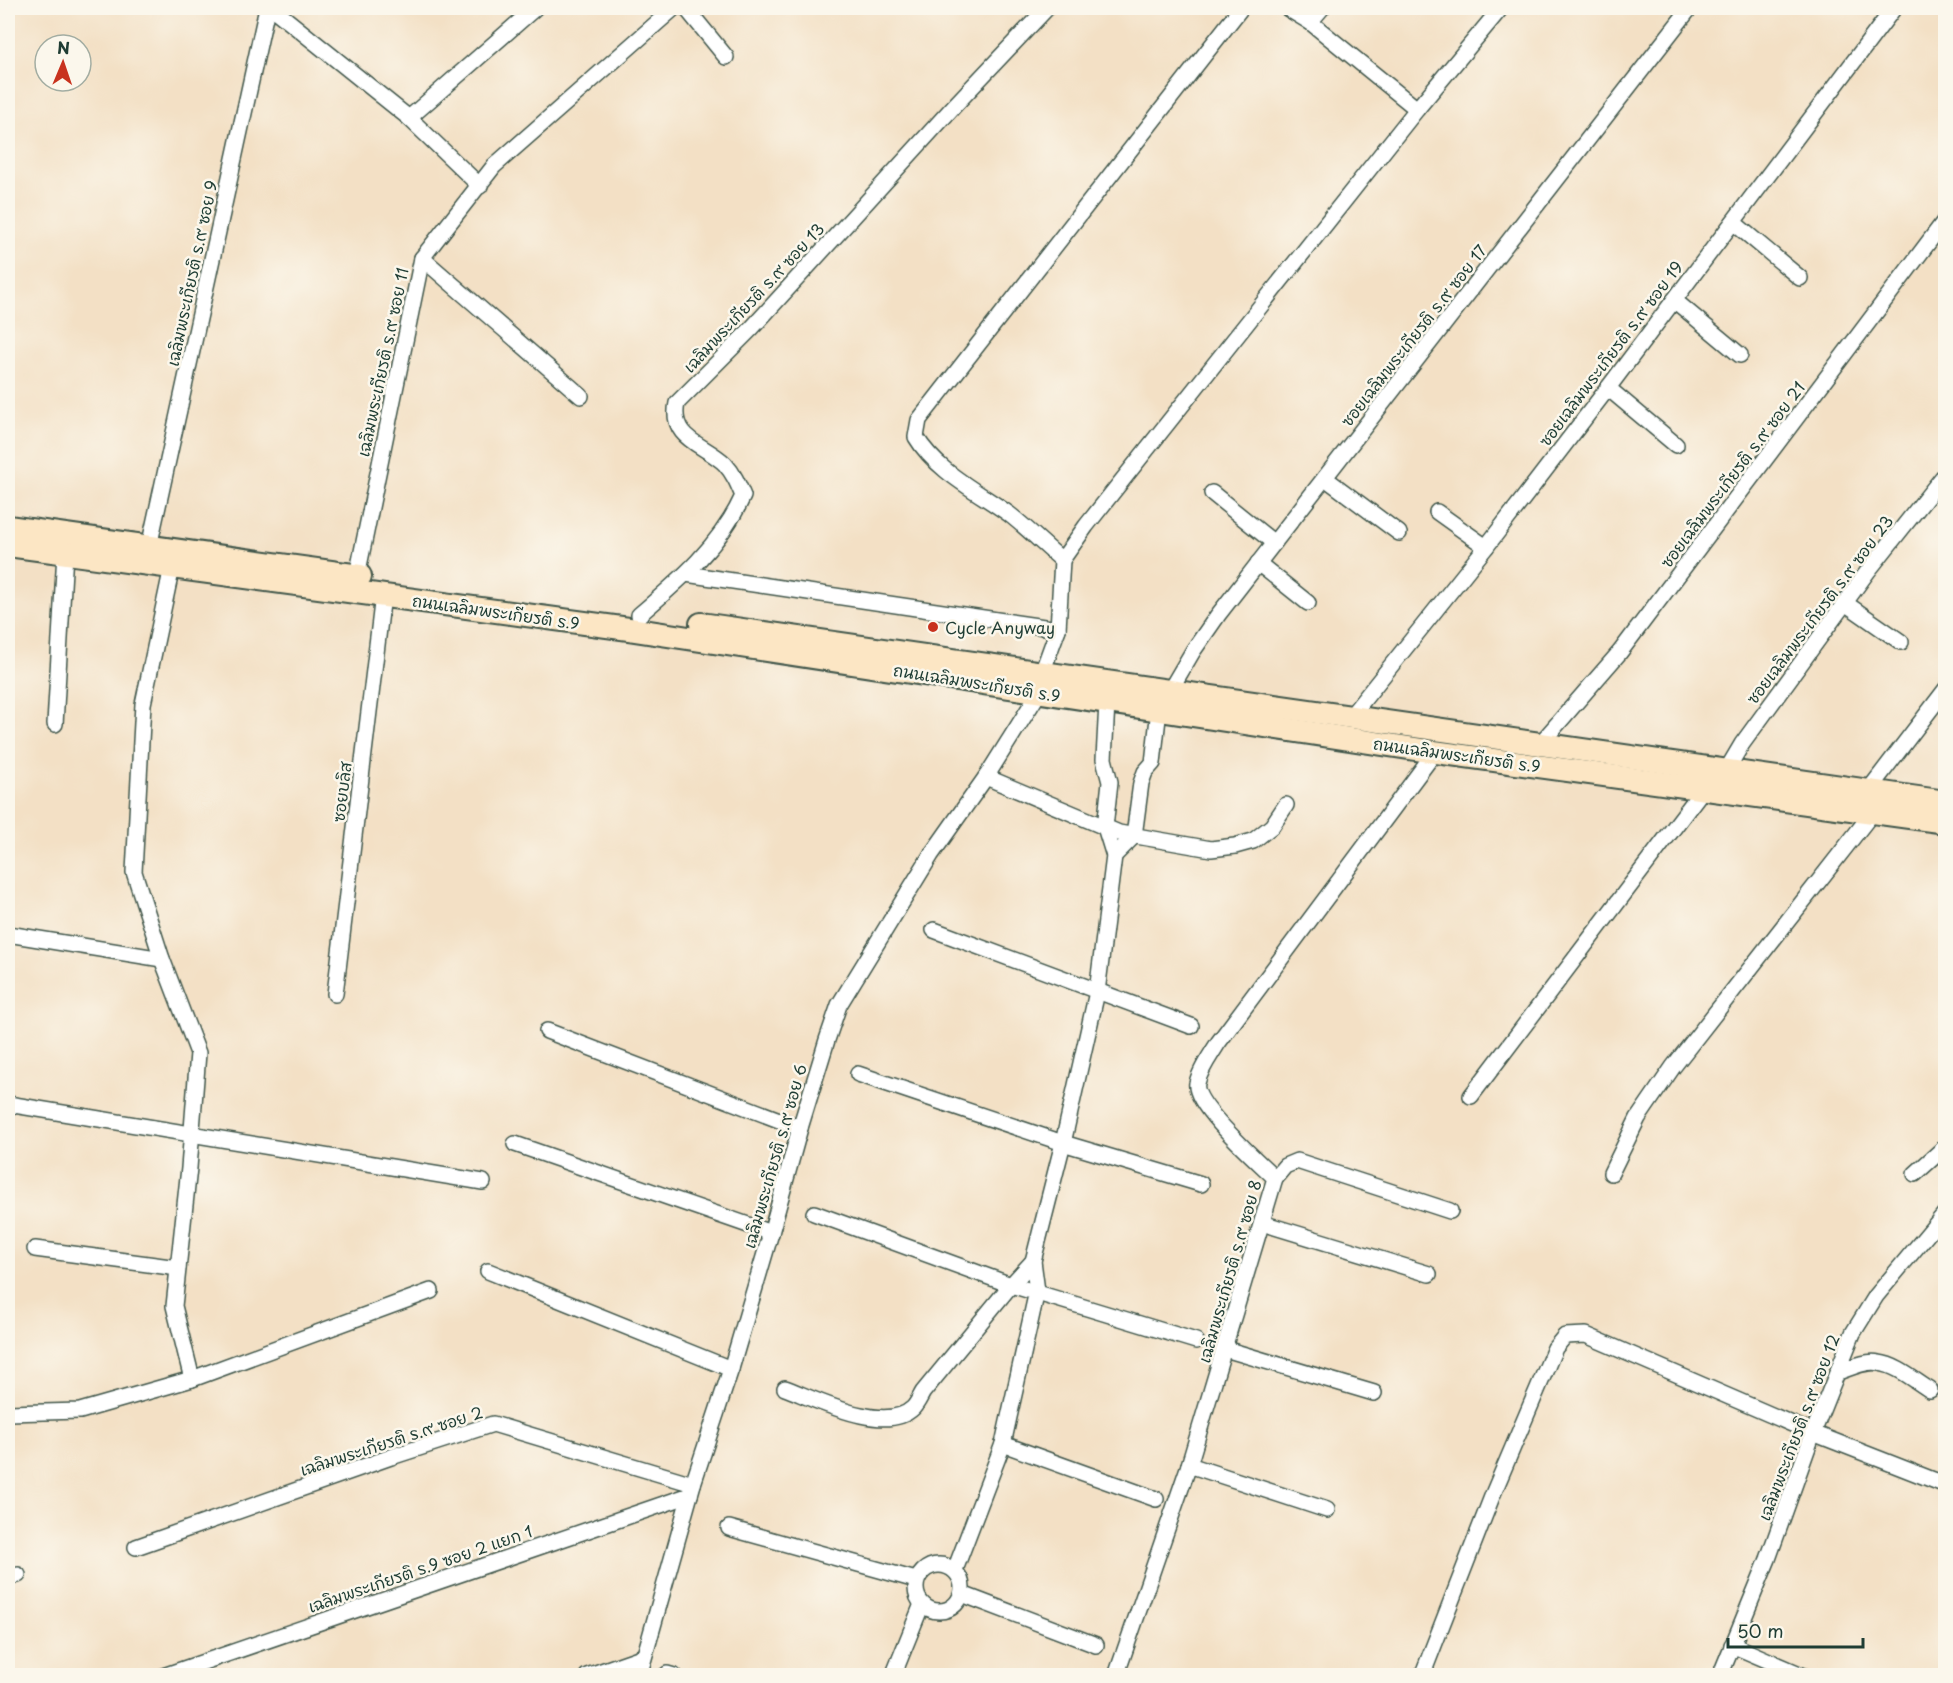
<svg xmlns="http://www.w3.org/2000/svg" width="1953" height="1683" viewBox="0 0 1953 1683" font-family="'Playpen Sans','Playpen Sans Thai',sans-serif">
<rect width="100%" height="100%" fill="#fbf7ec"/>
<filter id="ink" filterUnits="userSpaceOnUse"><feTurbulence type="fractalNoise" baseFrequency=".0167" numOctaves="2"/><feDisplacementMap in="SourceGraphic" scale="12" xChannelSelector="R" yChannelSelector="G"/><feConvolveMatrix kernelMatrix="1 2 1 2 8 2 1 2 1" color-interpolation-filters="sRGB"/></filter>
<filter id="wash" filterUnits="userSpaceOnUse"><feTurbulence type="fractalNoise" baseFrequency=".008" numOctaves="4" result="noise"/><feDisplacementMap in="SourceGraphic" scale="24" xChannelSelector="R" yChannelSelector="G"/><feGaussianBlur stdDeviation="1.35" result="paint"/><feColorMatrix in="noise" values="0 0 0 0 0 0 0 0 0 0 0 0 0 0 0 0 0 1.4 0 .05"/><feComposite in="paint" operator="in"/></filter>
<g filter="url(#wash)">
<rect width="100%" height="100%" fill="#f3e0c5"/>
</g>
<g filter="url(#ink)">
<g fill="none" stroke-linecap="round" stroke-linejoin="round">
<defs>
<g id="street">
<path d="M 272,8 L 409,118 L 480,186"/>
<path d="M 686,8 L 726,57"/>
<path d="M 1241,8 L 919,420 L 916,437 C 937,472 977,491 1009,514 C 1027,528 1044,545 1062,560 L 1086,526 L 1417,109 L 1501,8"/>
<path d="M 1287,8 L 1310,22 L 1322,8"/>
<path d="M 1310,22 L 1417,109"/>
<path d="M 409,118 L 535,8"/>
<path d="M 1733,222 L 1800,278"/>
<path d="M 422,258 L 581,396"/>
<path d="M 1674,300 L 1740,355"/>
<path d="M 1608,388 L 1676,445"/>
<path d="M 1325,478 L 1399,533"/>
<path d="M 1212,493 L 1274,543"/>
<path d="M 1437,512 L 1486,547"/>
<path d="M 149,547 L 267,8"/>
<path d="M 1258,563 L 1308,603"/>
<path d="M 172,567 L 143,704 L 134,872 L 162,959 L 198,1053 L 189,1168 L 174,1306 L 192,1379"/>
<path d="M 686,574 L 1058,629"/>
<path d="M 357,576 L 422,258 L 494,166 L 674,8"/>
<path d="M 1845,603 L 1901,642"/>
<path d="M 639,615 C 679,581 721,545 743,496 C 738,484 734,474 725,464 C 704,444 669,439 677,403 L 751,329 L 955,105 L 1047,8"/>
<path d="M 1350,717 L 1486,547 L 1608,388 L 1894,8"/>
<path d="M 55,724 L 65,553"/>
<path d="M 1540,744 L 1620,652 L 1946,219"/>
<path d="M 1726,771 L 1742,744 L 1868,571 L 1946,473"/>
<path d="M 986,777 L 1119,833 L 1211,849 L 1235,846 L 1253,841 L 1272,826 L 1286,805"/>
<path d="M 1868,791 L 1946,689"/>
<path d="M 1114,856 L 1134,836 L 1141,783 L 1145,772 L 1153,763 L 1159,709 L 1193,651 L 1218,615 L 1690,8"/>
<path d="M 934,930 L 1191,1026"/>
<path d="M 8,934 L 162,959"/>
<path d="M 335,994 L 383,595"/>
<path d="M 547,1031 L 800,1128"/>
<path d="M 858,1074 L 1063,1143 L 1201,1184"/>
<path d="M 1471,1096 L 1704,788"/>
<path d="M 8,1104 L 483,1182"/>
<path d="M 515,1144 L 771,1233"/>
<path d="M 1611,1173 L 1638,1118 L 1673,1067 L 1873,812"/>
<path d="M 1915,1174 L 1946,1146"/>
<path d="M 1275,1178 L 1285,1166 L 1297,1161 L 1450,1211"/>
<path d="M 814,1213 L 1011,1285 L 1196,1341"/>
<path d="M 1262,1223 L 1429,1274"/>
<path d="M 35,1249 L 178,1268"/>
<path d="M 488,1271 L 731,1369"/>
<path d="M 1225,1349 L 1374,1393"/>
<path d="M 1838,1372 C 1850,1368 1866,1360 1879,1363 C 1897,1365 1915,1381 1930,1390"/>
<path d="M 785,1388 C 815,1399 885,1435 913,1408 C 917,1404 920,1397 923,1392 L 1011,1285 L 1033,1261"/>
<path d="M 8,1413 L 80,1411 L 192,1379 L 431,1291"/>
<path d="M 1003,1444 L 1156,1499"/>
<path d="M 1189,1465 L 1327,1510"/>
<path d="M 729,1528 L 916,1580"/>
<path d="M 136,1547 L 391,1457 L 493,1424 L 693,1484"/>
<circle cx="939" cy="1588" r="23"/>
<path d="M 955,1570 L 1003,1444 L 1037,1291 L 1033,1261 L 1063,1143 L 1097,992 L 1114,856 L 1105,827 L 1110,782 L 1104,759 L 1107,703"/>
<path d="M 8,1578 L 18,1575"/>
<path d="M 962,1594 L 1096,1645"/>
<path d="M 1732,1645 L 1804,1676"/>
<path d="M 667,1674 L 674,1676"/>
<path d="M 163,1676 L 690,1495"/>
<path d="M 587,1676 L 644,1656"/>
<path d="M 639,1676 L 693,1484 L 731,1369 L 771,1233 L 800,1128 L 827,1040 L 839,1005 L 931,855 L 986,777 L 1040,691 L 1042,673 L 1058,629 L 1062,560"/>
<path d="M 893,1676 L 922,1604"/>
<path d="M 1116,1676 L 1189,1465 L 1275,1178 C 1259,1162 1192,1104 1197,1083 C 1200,1069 1211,1055 1218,1043 L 1435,752"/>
<path d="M 1422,1676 L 1493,1494 L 1555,1348 L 1565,1336 L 1586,1335 L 1813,1433 L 1946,1485"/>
<path d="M 1720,1676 L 1768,1559 L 1813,1433 L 1853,1333 L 1876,1296 L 1946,1212"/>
</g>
<g id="secondary">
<path d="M 8,527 L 360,576"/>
<path d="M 8,545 L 629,629 L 1435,752 L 1946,822"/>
<path d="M 701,624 L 1946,802"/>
</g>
</defs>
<use href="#street" stroke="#3f554a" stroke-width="18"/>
<use href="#secondary" stroke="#3f554a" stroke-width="26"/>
<use href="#street" stroke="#fff" stroke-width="15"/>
<use href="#secondary" stroke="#fce6c4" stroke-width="22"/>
</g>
</g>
<circle fill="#c8321e" stroke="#fbf7ec" stroke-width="2" cx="933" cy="627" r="6"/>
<g text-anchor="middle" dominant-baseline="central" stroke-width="5" stroke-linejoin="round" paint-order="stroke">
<g font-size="16" fill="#1f3d34" stroke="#fbf7ec">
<text transform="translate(191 273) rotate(-78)">เฉลิมพระเกียรติ ร.๙ ซอย 9</text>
<text transform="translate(753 297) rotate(-47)">เฉลิมพระเกียรติ ร.๙ ซอย 13</text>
<text transform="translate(1413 335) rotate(-52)">ซอยเฉลิมพระเกียรติ ร.๙ ซอย 17</text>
<text transform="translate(1610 353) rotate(-53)">ซอยเฉลิมพระเกียรติ ร.๙ ซอย 19</text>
<text transform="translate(382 362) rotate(-78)">เฉลิมพระเกียรติ ร.๙ ซอย 11</text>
<text transform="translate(1732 474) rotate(-53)">ซอยเฉลิมพระเกียรติ ร.๙ ซอย 21</text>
<text transform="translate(1819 609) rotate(-53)">ซอยเฉลิมพระเกียรติ ร.๙ ซอย 23</text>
<text transform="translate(496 611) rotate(8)">ถนนเฉลิมพระเกียรติ ร.9</text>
<text transform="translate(977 682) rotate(9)">ถนนเฉลิมพระเกียรติ ร.9</text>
<text transform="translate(1457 754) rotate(8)">ถนนเฉลิมพระเกียรติ ร.9</text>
<text transform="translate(341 792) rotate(-83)">ซอยบลิส</text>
<text transform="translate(774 1156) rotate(-74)">เฉลิมพระเกียรติ ร.๙ ซอย 6</text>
<text transform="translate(1229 1271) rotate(-74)">เฉลิมพระเกียรติ ร.๙ ซอย 8</text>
<text transform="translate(1798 1427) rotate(-69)">เฉลิมพระเกียรติ ร.๙ ซอย 12</text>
<text transform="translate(391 1440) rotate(-18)">เฉลิมพระเกียรติ ร.๙ ซอย 2</text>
<text transform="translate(420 1568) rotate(-19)">เฉลิมพระเกียรติ ร.9 ซอย 2 แยก 1</text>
</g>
<g font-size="16" fill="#1f3d34" stroke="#fbf7ec" text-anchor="start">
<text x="945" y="627">Cycle Anyway</text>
</g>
</g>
<rect width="1953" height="1683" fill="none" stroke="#fbf7ec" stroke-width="30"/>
<g transform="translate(63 63) rotate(2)"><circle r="28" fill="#fbf7ec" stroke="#a3ada2" stroke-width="1.5"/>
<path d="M0-4.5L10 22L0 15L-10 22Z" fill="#c8321e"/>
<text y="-9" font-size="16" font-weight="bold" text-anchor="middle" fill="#1f3d34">N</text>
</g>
<path d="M1728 1638v9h135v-9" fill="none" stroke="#1f3d34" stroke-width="3"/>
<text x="1737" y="1638" font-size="18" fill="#1f3d34" stroke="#fbf7ec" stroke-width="4.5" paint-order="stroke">50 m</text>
</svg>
